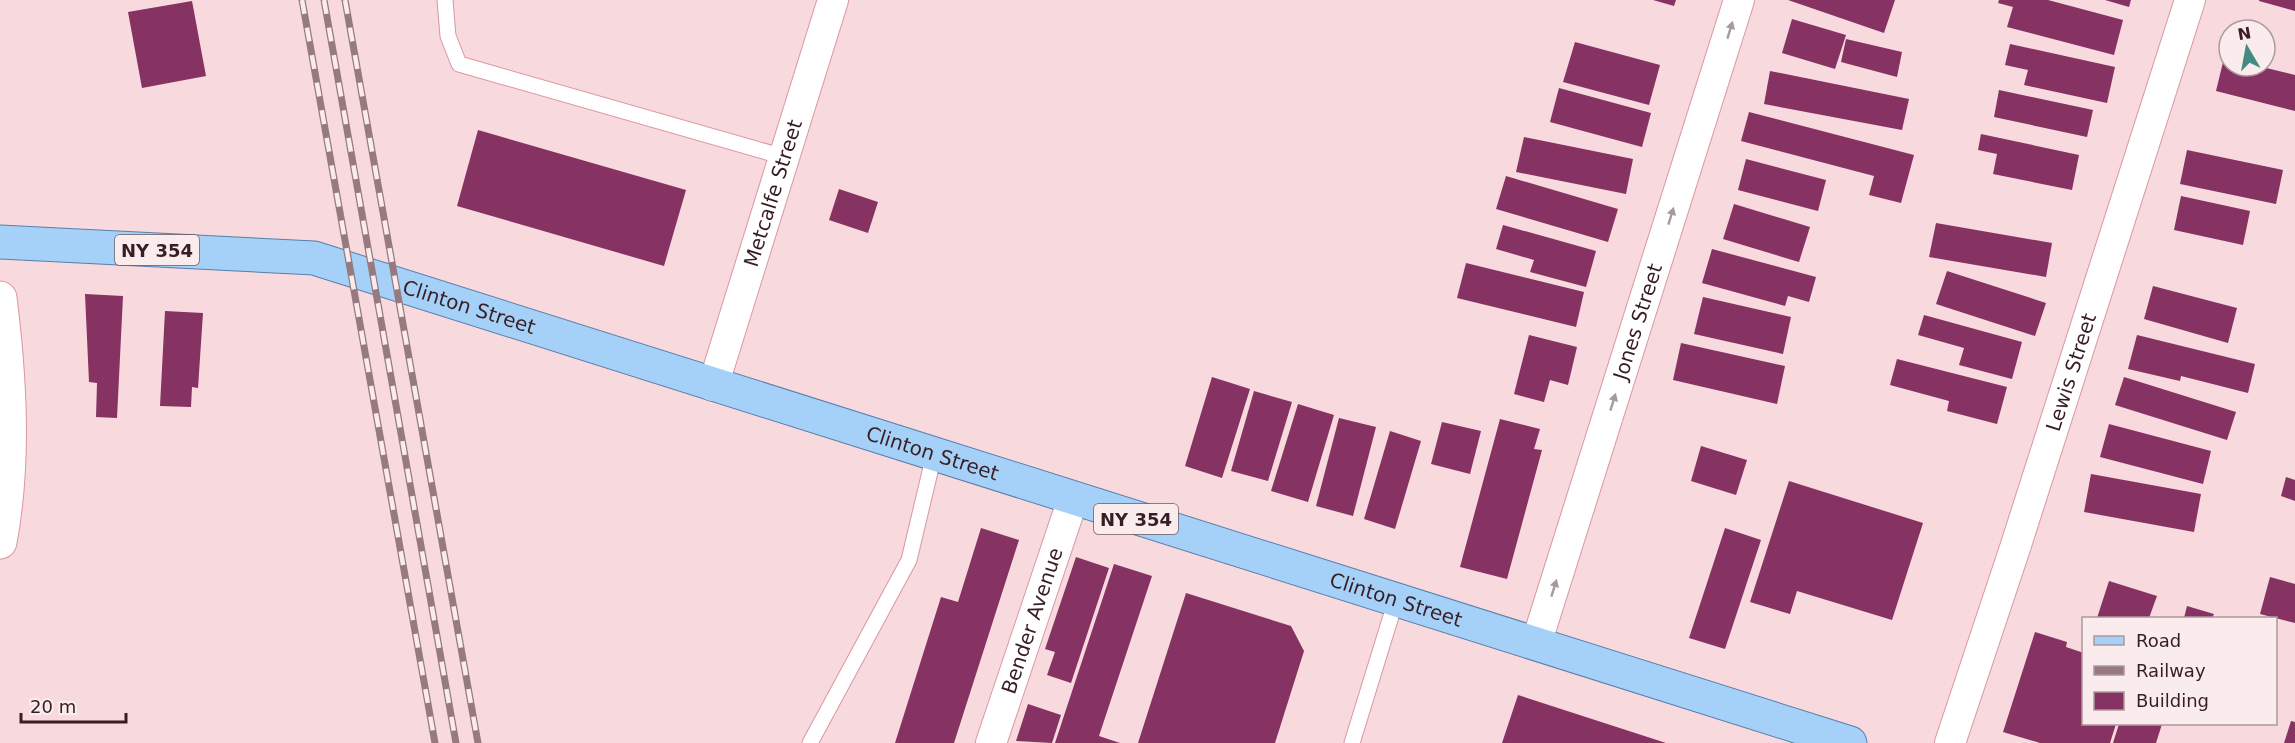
<svg xmlns="http://www.w3.org/2000/svg" width="2295" height="743" viewBox="0 0 2295 743" font-family="'DejaVu Sans',sans-serif">
<rect width="100%" height="100%" fill="#f7d9de"/>
<g fill="#863263">
<path d="M 1653,0 L 1676,0 L 1674,6 Z"/>
<path d="M 1788,0 L 1895,0 L 1884,33 Z"/>
<path d="M 1999,0 L 2048,0 L 2123,20 L 2114,55 L 2007,27 L 2013,7 L 1998,3 Z"/>
<path d="M 2105,0 L 2131,0 L 2129,7 Z"/>
<path d="M 2259,0 L 2295,0 L 2295,11 L 2259,1 Z"/>
<path d="M 192,1 L 206,76 L 142,88 L 128,12 Z"/>
<path d="M 1792,19 L 1846,35 L 1835,69 L 1782,53 Z"/>
<path d="M 1846,39 L 1902,52 L 1897,77 L 1841,62 Z"/>
<path d="M 1575,42 L 1660,65 L 1649,105 L 1563,82 Z"/>
<path d="M 2010,44 L 2115,67 L 2107,103 L 2024,85 L 2028,70 L 2005,65 Z"/>
<path d="M 2224,58 L 2229,59 L 2229,66 L 2258,66 L 2295,75 L 2295,111 L 2216,91 Z"/>
<path d="M 1770,71 L 1909,99 L 1902,130 L 1764,104 Z"/>
<path d="M 1559,88 L 1651,113 L 1642,147 L 1550,122 Z"/>
<path d="M 1999,90 L 2093,110 L 2087,137 L 1994,117 Z"/>
<path d="M 1749,112 L 1914,155 L 1901,203 L 1869,195 L 1874,176 L 1741,141 Z"/>
<path d="M 478,130 L 686,190 L 664,266 L 457,206 Z"/>
<path d="M 1981,134 L 2079,155 L 2072,190 L 1993,174 L 1997,154 L 1978,150 Z"/>
<path d="M 1524,137 L 1633,159 L 1626,194 L 1516,172 Z"/>
<path d="M 2187,150 L 2283,170 L 2276,204 L 2180,184 Z"/>
<path d="M 1746,159 L 1826,180 L 1818,211 L 1738,190 Z"/>
<path d="M 1506,176 L 1618,209 L 1608,242 L 1496,209 Z"/>
<path d="M 839,189 L 878,202 L 868,233 L 829,220 Z"/>
<path d="M 2181,196 L 2250,211 L 2243,245 L 2174,230 Z"/>
<path d="M 1734,204 L 1810,227 L 1799,262 L 1723,239 Z"/>
<path d="M 1936,223 L 2052,243 L 2046,277 L 1929,257 Z"/>
<path d="M 1503,225 L 1596,251 L 1586,287 L 1530,272 L 1534,260 L 1496,249 Z"/>
<path d="M 1712,249 L 1816,277 L 1809,302 L 1788,296 L 1785,306 L 1702,283 Z"/>
<path d="M 1466,263 L 1584,292 L 1576,327 L 1457,298 Z"/>
<path d="M 1947,271 L 2046,303 L 2035,336 L 1936,304 Z"/>
<path d="M 2153,286 L 2237,308 L 2228,343 L 2144,319 Z"/>
<path d="M 85,294 L 123,296 L 117,418 L 96,417 L 97,383 L 89,382 Z"/>
<path d="M 1703,297 L 1791,317 L 1783,354 L 1694,334 Z"/>
<path d="M 165,311 L 203,313 L 198,388 L 192,387 L 191,407 L 160,406 Z"/>
<path d="M 1924,315 L 2022,342 L 2012,379 L 1959,365 L 1964,348 L 1918,335 Z"/>
<path d="M 1529,335 L 1577,347 L 1568,385 L 1550,380 L 1544,402 L 1514,394 Z"/>
<path d="M 2137,335 L 2255,364 L 2248,393 L 2181,376 L 2180,381 L 2128,369 Z"/>
<path d="M 1681,343 L 1785,366 L 1777,404 L 1673,380 Z"/>
<path d="M 1897,359 L 2007,387 L 1997,424 L 1947,411 L 1949,401 L 1890,385 Z"/>
<path d="M 1212,377 L 1250,389 L 1222,478 L 1185,466 Z"/>
<path d="M 2124,377 L 2236,412 L 2227,440 L 2115,405 Z"/>
<path d="M 1254,391 L 1292,402 L 1268,481 L 1231,471 Z"/>
<path d="M 1298,404 L 1334,415 L 1308,502 L 1271,491 Z"/>
<path d="M 1339,418 L 1376,427 L 1353,516 L 1316,506 Z"/>
<path d="M 1500,419 L 1540,429 L 1534,449 L 1542,450 L 1507,579 L 1460,567 Z"/>
<path d="M 1442,422 L 1481,431 L 1470,474 L 1431,464 Z"/>
<path d="M 2109,424 L 2211,451 L 2203,484 L 2100,457 Z"/>
<path d="M 1390,431 L 1421,441 L 1395,529 L 1364,519 Z"/>
<path d="M 1701,446 L 1747,460 L 1736,495 L 1691,481 Z"/>
<path d="M 2091,474 L 2201,494 L 2194,532 L 2084,512 Z"/>
<path d="M 2286,477 L 2295,480 L 2295,501 L 2281,496 Z"/>
<path d="M 1789,481 L 1923,523 L 1892,620 L 1797,591 L 1790,614 L 1750,602 Z"/>
<path d="M 981,528 L 1019,540 L 954,743 L 895,743 L 941,597 L 958,602 Z"/>
<path d="M 1725,528 L 1761,540 L 1725,649 L 1689,638 Z"/>
<path d="M 1076,557 L 1109,568 L 1071,683 L 1047,675 L 1055,652 L 1045,649 Z"/>
<path d="M 1114,564 L 1152,576 L 1099,736 L 1120,743 L 1055,743 Z"/>
<path d="M 2270,577 L 2295,584 L 2295,623 L 2260,614 Z"/>
<path d="M 2109,581 L 2157,596 L 2149,618 L 2097,618 Z"/>
<path d="M 1186,593 L 1291,626 L 1304,651 L 1275,743 L 1138,743 Z"/>
<path d="M 2187,606 L 2214,614 L 2212,618 L 2184,618 Z"/>
<path d="M 2035,632 L 2067,642 L 2066,647 L 2084,653 L 2084,724 L 2116,724 L 2110,743 L 2040,743 L 2003,732 Z"/>
<path d="M 1518,695 L 1666,743 L 1502,743 Z"/>
<path d="M 1028,704 L 1061,715 L 1052,743 L 1016,741 Z"/>
<path d="M 2291,721 L 2295,722 L 2295,743 L 2284,743 Z"/>
<path d="M 2119,724 L 2162,724 L 2156,743 L 2113,743 Z"/>
</g>
<g fill="none" stroke-linecap="round" stroke-linejoin="round">
<defs>
<g id="lane">
<path d="M 445,0 L 448,36 L 459,64 L 784,157"/>
<path d="M 810,743 L 909,560 L 934,455"/>
<path d="M 1352,743 L 1396,600"/>
</g>
<g id="street">
<path id="s1" d="M 713,386 L 833,0"/>
<path id="s2" d="M 1536,644 L 1739,0"/>
<path id="s3" d="M 991,743 L 1073,499"/>
<path id="s4" d="M 1950,743 L 2015,548 L 2190,0"/>
</g>
<path id="secondary" d="M 0,298 C 10,378 15,462 0,542"/>
<g id="primary">
<path id="s5" d="M 0,242 L 314,258 L 1850,743"/>
</g>
</defs>
<use href="#lane" stroke="#db96a3" stroke-width="17"/>
<use href="#street" stroke="#db96a3" stroke-width="32"/>
<use href="#secondary" stroke="#db96a3" stroke-width="35"/>
<use href="#primary" stroke="#587eab" stroke-width="35"/>
<use href="#lane" stroke="#fff" stroke-width="15"/>
<use href="#street" stroke="#fff" stroke-width="30"/>
<use href="#secondary" stroke="#fff" stroke-width="33"/>
<use href="#primary" stroke="#a5d1f8" stroke-width="33"/>
<defs>
<g id="rail">
<path d="M 302,0 L 435,743"/>
<path d="M 324,0 L 456,743"/>
<path d="M 345,0 L 478,743"/>
</g>
</defs>
<use href="#rail" stroke="#967a7f" stroke-width="7"/>
<use href="#rail" stroke="#faebed" stroke-width="4.5" stroke-dasharray="14" stroke-linecap="butt"/>
</g>
<defs><path id="oneway-solid" d="M-6-.8H1V-3.2L6.5 0L1 3.2V.8H-6Z" transform="scale(1.5)"/></defs>
<g fill="#a59a9c">
<use href="#oneway-solid" transform="translate(1730 30) rotate(-73)"/>
<use href="#oneway-solid" transform="translate(1671 216) rotate(-73)"/>
<use href="#oneway-solid" transform="translate(1613 402) rotate(-73)"/>
<use href="#oneway-solid" transform="translate(1554 588) rotate(-73)"/>
</g>
<g text-anchor="middle" dominant-baseline="central" stroke-width="6" stroke-linejoin="round" paint-order="stroke">
<g fill="#faebed" stroke="#725c60" stroke-width="1.5">
<rect x="115" y="235" width="84" height="30" rx="4.5"/>
<rect x="1094" y="504" width="84" height="30" rx="4.5"/>
</g>
<g font-size="18" font-weight="bold" fill="#381e23">
<text x="157" y="250">NY 354</text>
<text x="1136" y="519">NY 354</text>
</g>
<g font-size="20" fill="#381e23" stroke="#faebed">
<text stroke="none"><textPath href="#s1" startOffset="202">Metcalfe Street</textPath></text>
<text stroke="none"><textPath href="#s5" startOffset="477">Clinton Street</textPath></text>
<text stroke="none"><textPath href="#s2" startOffset="338">Jones Street</textPath></text>
<text stroke="none"><textPath href="#s4" startOffset="390">Lewis Street</textPath></text>
<text stroke="none"><textPath href="#s5" startOffset="963">Clinton Street</textPath></text>
<text stroke="none"><textPath href="#s5" startOffset="1449">Clinton Street</textPath></text>
<text stroke="none"><textPath href="#s3" startOffset="129">Bender Avenue</textPath></text>
</g>
</g>
<rect x="2082" y="617" width="195" height="108" fill="#faebed" stroke="#ac999c" stroke-width="1.5"/>
<rect x="2094" y="636" width="30" height="9" fill="#a5d1f8" stroke="#ac999c" stroke-width="1.5"/>
<text x="2136" y="647" font-size="18" fill="#381e23">Road</text>
<rect x="2094" y="666" width="30" height="9" fill="#967a7f" stroke="#ac999c" stroke-width="1.5"/>
<text x="2136" y="677" font-size="18" fill="#381e23">Railway</text>
<rect x="2094" y="692" width="30" height="18" fill="#863263" stroke="#ac999c" stroke-width="1.5"/>
<text x="2136" y="707" font-size="18" fill="#381e23">Building</text>
<g transform="translate(2247 48) rotate(350)"><circle r="28" fill="#faebed" stroke="#ac999c" stroke-width="1.5"/>
<path d="M0-4.5L10 22L0 15L-10 22Z" fill="#438a83"/>
<text y="-9" font-size="16" font-weight="bold" text-anchor="middle" fill="#381e23">N</text>
</g>
<path d="M21 713v9h105v-9" fill="none" stroke="#381e23" stroke-width="3"/>
<text x="30" y="713" font-size="18" fill="#381e23" stroke="#faebed" stroke-width="4.5" paint-order="stroke">20 m</text>
</svg>
